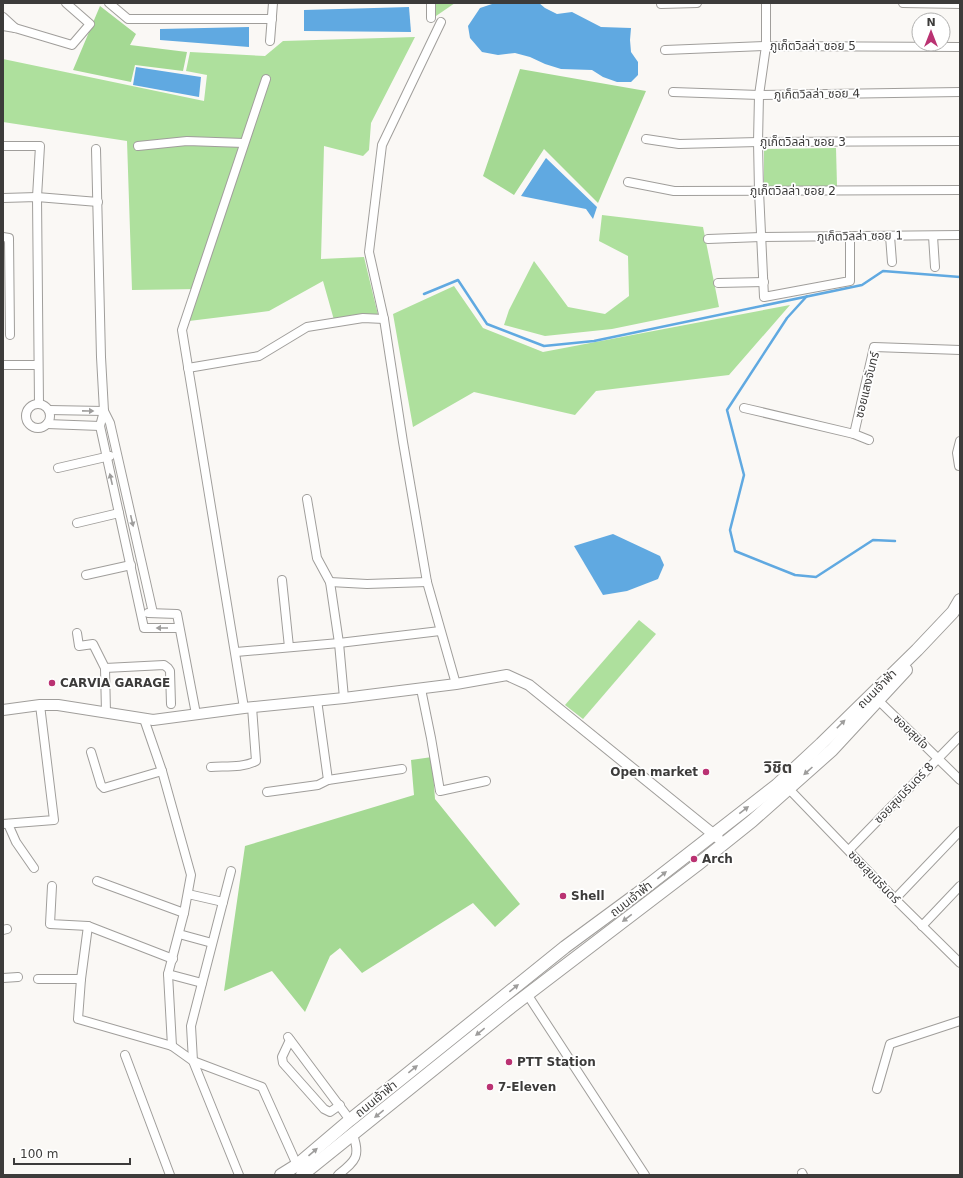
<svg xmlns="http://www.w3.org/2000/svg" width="963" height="1178" viewBox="0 0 963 1178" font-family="'DejaVu Sans','Noto Sans Thai',sans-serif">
<rect width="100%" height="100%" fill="#faf8f5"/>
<g fill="#aee09d">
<path d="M 436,3 L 455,3 L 436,16 Z"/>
<path d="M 415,37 L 371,123 L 369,150 L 363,156 L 324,146 L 321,259 L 364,257 L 378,315 L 334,320 L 323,281 L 269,311 L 189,321 L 200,289 L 132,290 L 127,141 L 3,122 L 3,59 L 204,101 L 207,75 L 186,71 L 190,52 L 265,56 L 283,41 Z"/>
<path d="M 836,148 L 837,186 L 764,187 L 764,149 Z"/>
<path d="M 602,215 L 703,227 L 719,307 L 612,329 L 545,336 L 504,325 L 509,310 L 534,261 L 568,307 L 605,314 L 629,296 L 628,256 L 599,241 Z"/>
<path d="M 454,286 L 483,328 L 543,352 L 790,305 L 729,375 L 596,391 L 575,415 L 474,392 L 413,427 L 393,314 Z"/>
<path d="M 639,620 L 656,634 L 583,719 L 565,705 Z"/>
</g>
<g fill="#a4d993">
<path d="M 100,6 L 136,34 L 130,45 L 187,52 L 183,71 L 135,65 L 131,82 L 73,70 Z"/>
<path d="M 520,69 L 646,91 L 598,203 L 544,149 L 514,195 L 483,176 Z"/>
<path d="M 432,757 L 435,799 L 520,904 L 495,927 L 473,903 L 362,973 L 340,948 L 330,956 L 305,1012 L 272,971 L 224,991 L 245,846 L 414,795 L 411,760 Z"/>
</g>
<g fill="#60a9e1">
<path d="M 495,3 L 539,3 L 545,8 L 557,14 L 572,12 L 601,27 L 631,28 L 630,40 L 631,52 L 638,62 L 638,75 L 631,82 L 617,82 L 603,77 L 592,70 L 561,69 L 545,64 L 530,57 L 515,53 L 498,55 L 482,52 L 470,38 L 468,26 L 480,8 Z"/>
<path d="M 409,7 L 411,32 L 304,31 L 304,10 Z"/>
<path d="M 249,27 L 249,47 L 160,40 L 160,29 Z"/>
<path d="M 136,67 L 201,77 L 199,97 L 133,85 Z"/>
<path d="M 546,158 L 597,207 L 593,219 L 586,209 L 521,196 Z"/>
<path d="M 613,534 L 660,556 L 664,565 L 658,579 L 627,591 L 603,595 L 574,546 Z"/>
</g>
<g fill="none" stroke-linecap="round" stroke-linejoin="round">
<g stroke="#60a9e1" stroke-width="2.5">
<path d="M 424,294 L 458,280 L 487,324 L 544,346 L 594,341 L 862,285 L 883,271 L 960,277"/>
<path d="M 807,296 L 787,318 L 727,410 L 744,475 L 730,530 L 735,551 L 795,575 L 816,577 L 873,540 L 895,541"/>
</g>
<defs>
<g id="minor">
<path d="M 109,3 L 128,19 L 272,19"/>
<path d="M 431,3 L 431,18"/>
<path d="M 766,3 L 766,46 L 759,95 L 758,142 L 759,191 L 764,297 L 850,281 L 850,236"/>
<path d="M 903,3 L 960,4"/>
<path d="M 661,4 L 697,3"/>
<path d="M 3,17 L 15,28"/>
<path d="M 441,22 L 382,145 L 369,252 L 384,319 L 403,442 L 427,582 L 456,684"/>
<path d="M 3,26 L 15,28 L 72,45 L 90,24 L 66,3"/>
<path d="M 270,41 L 273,3"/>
<path d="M 665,50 L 766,46 L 960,47"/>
<path d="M 673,92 L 759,95 L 960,92"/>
<path d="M 646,139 L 679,144 L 758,142 L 960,141"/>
<path d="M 3,146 L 40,146 L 37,197 L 39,404"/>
<path d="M 138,146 L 187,141 L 244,143"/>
<path d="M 96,149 L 101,357 L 104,411 L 100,426 L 144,628 L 179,628"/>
<path d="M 628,182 L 674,191 L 960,190"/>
<path d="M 3,198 L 37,197 L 98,202"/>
<path d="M 890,236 L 892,262"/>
<path d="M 933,236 L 935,267"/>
<path d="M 3,237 L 9,238 L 10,335"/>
<path d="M 708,239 L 761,237 L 960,235"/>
<path d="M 718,283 L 764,282"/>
<path d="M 3,365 L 38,365"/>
<path d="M 188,368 L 259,356 L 307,327 L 363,318 L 384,319"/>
<circle cx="38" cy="416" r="12"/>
<path d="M 744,408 L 854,434 L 869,440"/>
<path d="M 49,410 L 104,411 L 110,423 L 153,613"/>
<path d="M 47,424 L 100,426"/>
<path d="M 854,434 L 874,347 L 960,350"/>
<path d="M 960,441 L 957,453 L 959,466 L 960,466"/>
<path d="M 58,468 L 110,456"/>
<path d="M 307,499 L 317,558 L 330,582 L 339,643 L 344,698"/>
<path d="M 77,523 L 119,513"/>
<path d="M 86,575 L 131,565"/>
<path d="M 282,580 L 289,647"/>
<path d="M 330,582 L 367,584 L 427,582"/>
<path d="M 148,613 L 177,614 L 196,714"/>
<path d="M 77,633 L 79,646 L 93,644 L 105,668 L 106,713"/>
<path d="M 236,652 L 339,643 L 440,631"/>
<path d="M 105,668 L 164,665 L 168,668 L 170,671 L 171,704"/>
<path d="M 421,689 L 431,738 L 440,791 L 486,781"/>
<path d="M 317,700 L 328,780"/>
<path d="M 879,701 L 960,780"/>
<path d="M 244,708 L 182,330 L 266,79"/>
<path d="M 144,719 L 162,771 L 191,875 L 184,913 L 168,974 L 172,1046"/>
<path d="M 91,752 L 101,785 L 104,788 L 162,771"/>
<path d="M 211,767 C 225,766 243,768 256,761 L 252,707"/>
<path d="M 789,789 L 895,899 L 960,963"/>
<path d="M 267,792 L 318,785 L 328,780 L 402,769"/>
<path d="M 3,824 L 54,820 L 40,705"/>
<path d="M 8,824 L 16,842 L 34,868"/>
<path d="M 849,850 L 960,736"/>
<path d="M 231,871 L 191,1026 L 193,1061 L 239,1175"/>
<path d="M 97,881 L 184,913"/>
<path d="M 52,886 L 50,924 L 88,926 L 173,959"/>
<path d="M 188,894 L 223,902"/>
<path d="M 895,899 L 960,831"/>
<path d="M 88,926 L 81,979 L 78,1019 L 172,1046 L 193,1061 L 262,1087 L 297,1165"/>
<path d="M 922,926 L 960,886"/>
<path d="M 3,930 L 7,929"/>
<path d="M 179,934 L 212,943"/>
<path d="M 168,974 L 202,983"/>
<path d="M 3,978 L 18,977"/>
<path d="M 38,979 L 81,979"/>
<path d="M 527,994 L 645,1175"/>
<path d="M 288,1037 L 350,1120"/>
<path d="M 290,1040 L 282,1057 L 283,1063 L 324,1109 L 330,1112 L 340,1105"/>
<path d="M 125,1055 L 170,1175"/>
<path d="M 877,1089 L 890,1044 L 960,1021"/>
<path d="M 802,1173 L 803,1175"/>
<path d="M 338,1175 C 355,1161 361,1157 353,1135"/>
</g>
<path id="tertiary" d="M 3,710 L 40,705 L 58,705 L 153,720 L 244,708 L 344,698 L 456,684 L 507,675 L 529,685 L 718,838"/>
<g id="secondary">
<path d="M 281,1175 L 297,1165 L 350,1120 L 565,947 L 637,894 L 777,785 L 821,744 L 917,650 L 953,612 L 960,600"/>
<path d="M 302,1175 L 511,1007 L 697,865 L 752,821 L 832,750 L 906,670"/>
</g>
</defs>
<use href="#minor" stroke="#a09e9b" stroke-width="10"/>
<use href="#tertiary" stroke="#a09e9b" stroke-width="12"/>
<use href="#secondary" stroke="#a09e9b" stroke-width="14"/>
<use href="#minor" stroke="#fff" stroke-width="8"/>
<use href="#tertiary" stroke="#fff" stroke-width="10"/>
<use href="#secondary" stroke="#fff" stroke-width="12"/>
</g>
<defs><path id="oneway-solid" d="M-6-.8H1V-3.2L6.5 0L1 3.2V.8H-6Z"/></defs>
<g fill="#9e9d9c">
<use href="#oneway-solid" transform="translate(88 411) rotate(1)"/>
<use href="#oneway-solid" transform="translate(111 479) rotate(-103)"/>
<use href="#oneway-solid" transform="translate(132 521) rotate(77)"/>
<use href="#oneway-solid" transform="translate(162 628) rotate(-180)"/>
<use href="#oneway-solid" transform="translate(841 724) rotate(-45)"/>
<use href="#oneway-solid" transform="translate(808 771) rotate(138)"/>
<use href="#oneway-solid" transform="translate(744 810) rotate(-38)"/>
<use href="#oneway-solid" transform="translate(662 875) rotate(-39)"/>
<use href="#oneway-solid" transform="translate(627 918) rotate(143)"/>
<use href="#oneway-solid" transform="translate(514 988) rotate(-39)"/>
<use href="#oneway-solid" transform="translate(480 1032) rotate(141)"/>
<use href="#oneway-solid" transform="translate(413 1069) rotate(-39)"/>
<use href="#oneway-solid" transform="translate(379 1114) rotate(141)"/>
<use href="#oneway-solid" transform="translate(313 1152) rotate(-41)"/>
</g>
<g fill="#ba3272" stroke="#fff" stroke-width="1.5">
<circle cx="52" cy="683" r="4"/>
<circle cx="706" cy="772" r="4"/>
<circle cx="694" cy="859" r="4"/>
<circle cx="563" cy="896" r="4"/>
<circle cx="509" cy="1062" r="4"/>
<circle cx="490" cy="1087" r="4"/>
</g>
<g text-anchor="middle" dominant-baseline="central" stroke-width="3.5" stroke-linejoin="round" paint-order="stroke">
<g font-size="12" fill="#3c3b3a" stroke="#fff">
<text x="813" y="46">ภูเก็ตวิลล่า ซอย 5</text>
<text transform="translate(817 94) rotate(-1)">ภูเก็ตวิลล่า ซอย 4</text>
<text x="803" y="142">ภูเก็ตวิลล่า ซอย 3</text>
<text x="793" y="191">ภูเก็ตวิลล่า ซอย 2</text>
<text transform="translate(860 236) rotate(-1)">ภูเก็ตวิลล่า ซอย 1</text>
<text transform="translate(867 385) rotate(-76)">ซอยแสงจันทร์</text>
<text transform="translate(877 689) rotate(-45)">ถนนเจ้าฟ้า</text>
<text transform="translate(911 732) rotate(44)">ซอยสุขใจ</text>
<text transform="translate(904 793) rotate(-46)">ซอยสุขนิรันดร์ 8</text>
<text transform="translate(874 877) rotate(46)">ซอยสุขนิรันดร์</text>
<text transform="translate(631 899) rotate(-38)">ถนนเจ้าฟ้า</text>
<text transform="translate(376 1099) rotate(-39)">ถนนเจ้าฟ้า</text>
</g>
<g font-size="12" font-weight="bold" fill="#3c3b3a" stroke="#fff" text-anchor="start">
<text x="60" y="683">CARVIA GARAGE</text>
<text x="698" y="772" text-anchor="end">Open market</text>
<text x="702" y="859">Arch</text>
<text x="571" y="896">Shell</text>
<text x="517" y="1062">PTT Station</text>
<text x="498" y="1087">7-Eleven</text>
</g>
<g font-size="16" font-weight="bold" fill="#413f3d" stroke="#fff">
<text x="778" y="767">วิชิต</text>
</g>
</g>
<rect width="963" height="1178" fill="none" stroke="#3c3b3a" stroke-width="8"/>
<g transform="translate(931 32)"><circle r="19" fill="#ffffff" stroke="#b1b1b0"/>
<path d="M0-3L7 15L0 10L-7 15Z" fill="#ba3272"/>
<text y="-6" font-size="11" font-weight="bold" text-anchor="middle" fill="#3c3b3a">N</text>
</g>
<path d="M14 1158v6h116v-6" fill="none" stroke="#3c3b3a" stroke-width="2"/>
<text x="20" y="1158" font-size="12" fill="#3c3b3a" stroke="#ffffff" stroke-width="3" paint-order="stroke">100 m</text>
</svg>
